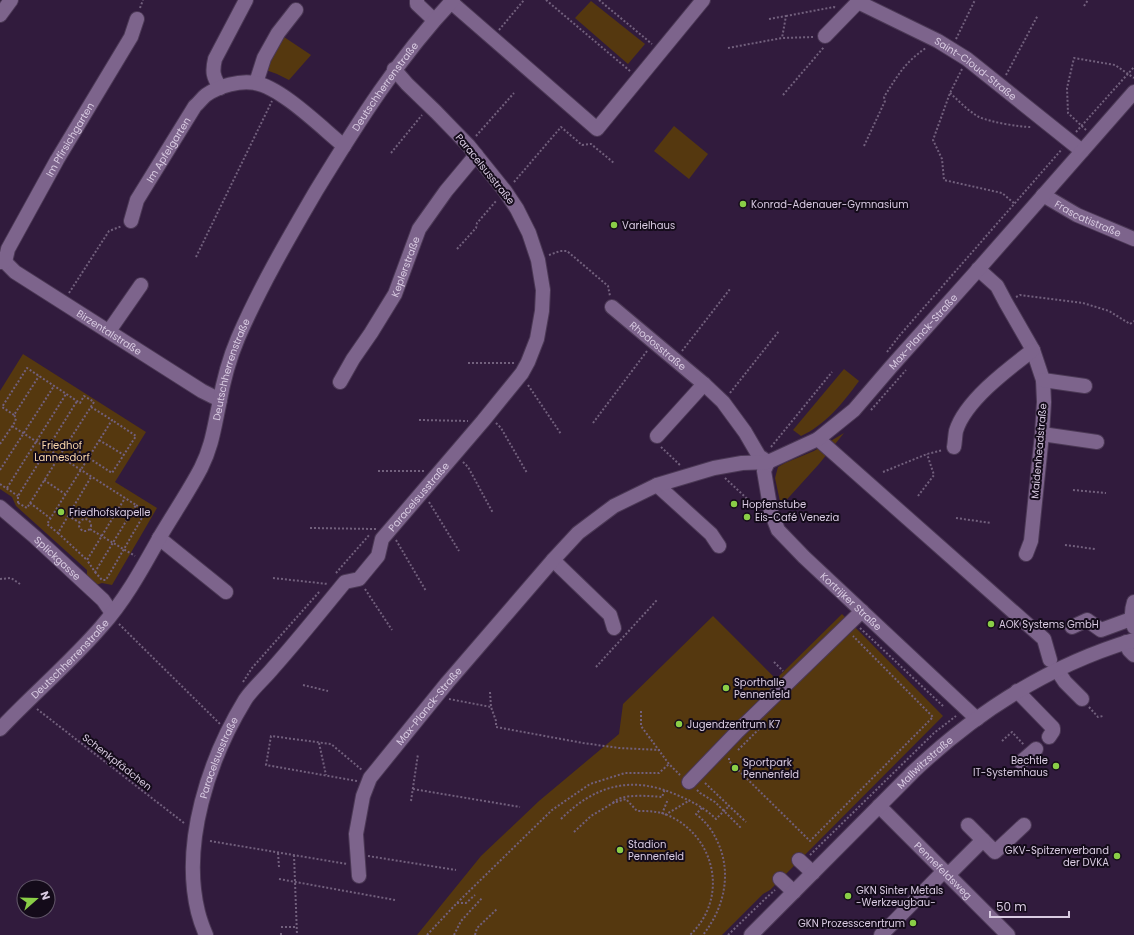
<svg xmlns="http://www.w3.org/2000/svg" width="1134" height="935" viewBox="0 0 1134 935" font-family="Poppins,sans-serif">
<rect width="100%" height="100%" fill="#311b3d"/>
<g fill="#55380f">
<path d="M 591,1 L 645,44 L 628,64 L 575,18 Z"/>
<path d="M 284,37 L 311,55 L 289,80 L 277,74 L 263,69 L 269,55 Z"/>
<path d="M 674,126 L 708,154 L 689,179 L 654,151 Z"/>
<path d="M 23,354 L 146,432 L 115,482 L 157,508 L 112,585 L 102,583 L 96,585 L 87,575 L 87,570 L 16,506 L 12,497 L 0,489 L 0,391 Z"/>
<path d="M 844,369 L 859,381 C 843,403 825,425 801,436 L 793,430 Z"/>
<path d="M 844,433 L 819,464 L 781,506 L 775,478 L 778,467 L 785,463 L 814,451 Z"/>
<path d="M 842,614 L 943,716 L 770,890 L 763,894 L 722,935 L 417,935 L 481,856 L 539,801 L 619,734 L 623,704 L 713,616 L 776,679 Z"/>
</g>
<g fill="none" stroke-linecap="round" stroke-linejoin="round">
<defs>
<g id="minor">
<path d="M 417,0 L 417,4 L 434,20"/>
<path d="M 451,2 L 597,129 L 703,0"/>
<path d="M 0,15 L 11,0"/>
<path id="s1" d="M 825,36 L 858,2 L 938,41 L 967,59 L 1082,151"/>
<path d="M 256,83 L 264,58 L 278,33 L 296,10"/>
<path d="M 220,88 C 213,76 212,72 215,59 L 246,0"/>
<path id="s2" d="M 1043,195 L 1077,215 L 1134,239"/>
<path id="s3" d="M 131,221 L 137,200 L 195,106 C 199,103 202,98 206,95 C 219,86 240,80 255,83 C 281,87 323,129 344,146"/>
<path id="s4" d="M 0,262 L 5,262 L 15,272 L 202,391 L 220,400"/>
<path id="s5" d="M 5,262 L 8,249 L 57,160 L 131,37 L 137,19"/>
<path d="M 978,269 L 997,286 L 1006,303 L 1033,350 L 1043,380 L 1044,402 L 1042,434 L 1031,541 L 1026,554"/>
<path id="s6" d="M 612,307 L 704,384 L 723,402 L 745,432 L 759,456 L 768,462"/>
<path d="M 109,331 L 141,285"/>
<path d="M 1043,380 L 1085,386"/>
<path id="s7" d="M 340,382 L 353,359 L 371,333 L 395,294 L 419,229 L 446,191 L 476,155"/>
<path d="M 1042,434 L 1097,442"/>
<path d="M 657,436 L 704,384"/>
<path d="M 818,439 L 1044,639 L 1050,660"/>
<path d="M 954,447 C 955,442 955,436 956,431 C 965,401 1008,369 1033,350"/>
<path id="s8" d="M 768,462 L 764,471 L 771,512 L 778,530 L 804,557 L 977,719"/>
<path d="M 657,485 L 711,534 L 719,546"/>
<path id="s9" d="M 0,507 L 35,537 L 103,600 L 112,613"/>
<path d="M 159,538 L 226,592"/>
<path d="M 553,560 L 610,615 L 614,628"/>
<path d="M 1072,627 L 1087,620 L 1101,630 L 1131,619"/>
<path d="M 1134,627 C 1131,618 1131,611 1134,602"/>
<path d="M 1126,642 L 1129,650 L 1134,655"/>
<path d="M 1057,670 L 1065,682 L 1082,699"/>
<path d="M 1017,691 L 1053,728 L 1053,731 L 1049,737"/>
<path id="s10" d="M 0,729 C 33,694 70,663 101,627 C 126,599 143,567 161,535 C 174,513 189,491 201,468 C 212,446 214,428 219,405 C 223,382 229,359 238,338 C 260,287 288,239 316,191 C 357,124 399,57 453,0"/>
<path d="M 1021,762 L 1036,749"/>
<path d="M 689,782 L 738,731 L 862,611"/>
<path id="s11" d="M 879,806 L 1008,935"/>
<path d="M 968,825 L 995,852 L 1024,825"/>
<path d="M 799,860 L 813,873"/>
<path d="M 948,875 L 983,840"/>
<path id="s12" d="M 359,876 L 356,834 L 363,796 L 370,778 L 447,683 L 553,560 L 578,533 L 614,506 L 657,485 L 714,468 L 742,463 L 768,462 L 818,439 L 854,410 L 890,368 L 975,273 L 1134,92"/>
<path d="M 780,879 L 794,892"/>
<path id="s13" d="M 206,935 C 203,928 200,920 198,912 C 181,843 209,759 245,700 C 252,689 264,679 273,668 C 298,640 321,611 345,582 L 359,579 L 378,556 L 382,539 L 483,421 L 522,373 L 528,362 L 537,339 L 542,311 L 543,290 L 538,260 L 529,233 L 517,209 L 505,191 L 468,145 L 436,112 L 407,84 L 394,69"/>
<path id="s14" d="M 751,935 L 913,772 C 976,712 1050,665 1134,640"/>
<path d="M 881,935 L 944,871"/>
</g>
</defs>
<use href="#minor" stroke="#4b3855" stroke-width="16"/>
<g stroke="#72607d" stroke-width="2" stroke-dasharray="2 2" stroke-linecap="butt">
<path d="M 546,0 L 630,71"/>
<path d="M 599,0 L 652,44"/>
<path d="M 1084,6 L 1088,0"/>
<path d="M 140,8 L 143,0"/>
<path d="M 786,16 L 834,7 L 836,8"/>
<path d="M 769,19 L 786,16 L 782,38"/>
<path d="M 499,30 L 524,0"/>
<path d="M 956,39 L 975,0"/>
<path d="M 728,48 L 782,38 L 813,37"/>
<path d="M 962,69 L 950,93 L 933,140 L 942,159 L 944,180 L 1002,193 L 1015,204"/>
<path d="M 1006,75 L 1038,15"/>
<path d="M 950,93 C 959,101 968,111 979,117 C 990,122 1019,127 1031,127"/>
<path d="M 783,95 L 824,47"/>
<path d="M 1086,130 L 1068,113 L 1067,88 L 1074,58 L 1115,65 L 1134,78"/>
<path d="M 1076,132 L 1134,67"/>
<path d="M 476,136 L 514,93"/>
<path d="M 864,146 L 885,101 L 884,97 C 898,75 905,62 926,48"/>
<path d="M 391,153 L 422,115"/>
<path d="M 514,182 L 561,127 L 582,145 L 591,144 L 614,163"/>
<path d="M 457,249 L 476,228 L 477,223 L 497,200"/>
<path d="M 549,255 L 560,251 L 567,251 L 608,286 L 610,296"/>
<path d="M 196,257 L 272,101"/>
<path d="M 69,293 L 109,231 L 122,226"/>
<path d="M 1016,297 L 1020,295 L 1083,303 L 1109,311 L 1130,324 L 1134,321"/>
<path d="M 682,351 L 730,289"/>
<path d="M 887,352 L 900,335 L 1062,149"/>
<path d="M 468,363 L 515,363"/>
<path d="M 528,385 L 561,434"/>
<path d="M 730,393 L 779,331"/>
<path d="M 91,407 L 112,420 L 47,524 L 58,533 L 91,477"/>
<path d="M 871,410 L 906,370"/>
<path d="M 14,415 L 2,407 L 27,368 L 80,403 L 84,396 L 94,402 L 67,444"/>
<path d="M 419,420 L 468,421"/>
<path d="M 496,423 L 501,428 L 527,473"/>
<path d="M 593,423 L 647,351"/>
<path d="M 12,426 L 136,505 L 95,572 L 87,560"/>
<path d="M 99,440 L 124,455"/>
<path d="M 0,444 L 15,422 L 16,418 L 14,415 L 39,376"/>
<path d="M 661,447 L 681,466"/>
<path d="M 771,447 L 832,372"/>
<path d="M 463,462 L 468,467 L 493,513"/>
<path d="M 0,470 L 54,386"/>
<path d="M 378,471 L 424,471"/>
<path d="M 883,472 L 927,454 L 943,450"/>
<path d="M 725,478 L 758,509"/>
<path d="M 44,480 L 65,494"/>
<path d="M 0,484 L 18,496"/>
<path d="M 7,488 L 66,394"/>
<path d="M 1073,490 L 1106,493"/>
<path d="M 918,496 L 934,475 L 927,454"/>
<path d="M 429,502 L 459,551"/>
<path d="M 18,503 L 27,508 L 67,444 L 112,473 L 136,436 L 112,420"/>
<path d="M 18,503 L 18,496 L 77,401"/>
<path d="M 30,503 L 50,518"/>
<path d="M 68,516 L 79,522"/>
<path d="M 956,518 L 991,523"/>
<circle cx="85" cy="525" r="6"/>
<path d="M 310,528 L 376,529"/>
<path d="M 90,529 L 135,556"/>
<path d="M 58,533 L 87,560 L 125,498"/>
<path d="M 396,540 L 426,591"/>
<path d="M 1065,545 L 1095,549"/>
<path d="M 95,572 L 102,580 L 106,580 L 146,511 L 136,505"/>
<path d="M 336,573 L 370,534"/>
<path d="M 273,578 L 328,584"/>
<path d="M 0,579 L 11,578 L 20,584"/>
<path d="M 365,589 L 392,630"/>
<path d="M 119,624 L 220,724"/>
<path d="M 860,628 L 944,707"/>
<path d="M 774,662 L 783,671"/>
<path d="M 596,667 L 657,600"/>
<path d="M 243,682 L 252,668 L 320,591"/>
<path d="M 303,685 L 328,691"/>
<path d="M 490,692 L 491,707 L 496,721 L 496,727 L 583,743 L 619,748 L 660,750"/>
<path d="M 449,699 L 491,707"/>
<path d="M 1089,707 L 1098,717 L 1103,716"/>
<path d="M 37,709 L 184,823 L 184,825"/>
<path d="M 641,711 L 641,726 L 669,764 L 680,775"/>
<path d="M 1002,741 L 1012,732 L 1024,745"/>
<path d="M 319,743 L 326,775"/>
<path d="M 738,750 L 765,723"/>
<path d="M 729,758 L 729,761 L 810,841 L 933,717 L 853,636"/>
<path d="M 357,781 L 266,765 L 271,736 L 331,744 L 362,770"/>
<path d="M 705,783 L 746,822"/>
<path d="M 413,789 L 520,807"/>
<path d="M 697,790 L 700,793 L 715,802 L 741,828"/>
<path d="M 411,801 L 418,754"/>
<path d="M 613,803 C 620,793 650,796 662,797 L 665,789"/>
<path d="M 702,808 L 696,814 C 701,818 705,822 709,827 C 734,862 728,903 703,935"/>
<path d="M 662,814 L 668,799"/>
<path d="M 665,815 L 690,800"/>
<path d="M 561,819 C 595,785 632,775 677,795 C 691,801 705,808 716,819 L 729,806"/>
<path d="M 574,832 L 591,816 L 613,803 L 626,799 L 637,811 C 647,811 656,811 665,814 C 715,834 730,897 690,935"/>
<path d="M 210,841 L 347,864"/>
<path d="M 278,853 L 279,867"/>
<path d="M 294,855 L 297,935"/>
<path d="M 810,855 L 934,733 L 956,716"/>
<path d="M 368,856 L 456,870"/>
<path d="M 279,879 L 395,900"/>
<path d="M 457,903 L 466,903 L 475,895"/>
<path d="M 281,927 L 296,927"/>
<path d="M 281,935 L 281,931"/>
<path d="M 427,935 L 456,904 L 552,810 L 590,784 L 625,773 L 659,773 L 669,764"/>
<path d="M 454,935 L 461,921 L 482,898"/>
<path d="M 475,935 L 477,928 L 497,909"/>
<path d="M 728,935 L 766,898 L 775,890"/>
</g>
<use href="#minor" stroke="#7d648c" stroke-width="14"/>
</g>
<g fill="#8ace47" stroke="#140b1a" stroke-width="1.5">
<circle cx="743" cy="204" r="4"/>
<circle cx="614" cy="225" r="4"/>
<circle cx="734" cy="504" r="4"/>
<circle cx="61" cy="512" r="4"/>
<circle cx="747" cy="517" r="4"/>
<circle cx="991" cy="624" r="4"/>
<circle cx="726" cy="688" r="4"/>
<circle cx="679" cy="724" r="4"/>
<circle cx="1056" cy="766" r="4"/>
<circle cx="735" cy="768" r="4"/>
<circle cx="620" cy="850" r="4"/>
<circle cx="1117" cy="856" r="4"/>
<circle cx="848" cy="896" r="4"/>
<circle cx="913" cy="923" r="4"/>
</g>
<g text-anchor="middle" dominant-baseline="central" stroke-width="4" stroke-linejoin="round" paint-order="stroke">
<g font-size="10" fill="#d9cbe2" stroke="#140b1a">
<text stroke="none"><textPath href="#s1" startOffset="183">Saint-Cloud-Straße</textPath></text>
<text stroke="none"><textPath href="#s10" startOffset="759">Deutschherrenstraße</textPath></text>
<text stroke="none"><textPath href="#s5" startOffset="139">Im Pfirsichgarten</textPath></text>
<text stroke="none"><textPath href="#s3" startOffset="81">Im Apfelgarten</textPath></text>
<text transform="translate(485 169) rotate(51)">Paracelsusstraße</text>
<text stroke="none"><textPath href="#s2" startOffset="51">Frascatistraße</textPath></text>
<text stroke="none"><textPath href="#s7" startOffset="133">Keplerstraße</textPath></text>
<text stroke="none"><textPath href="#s4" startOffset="131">Birzentalstraße</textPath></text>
<text stroke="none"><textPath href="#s12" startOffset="834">Max-Planck-Straße</textPath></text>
<text stroke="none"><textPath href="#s6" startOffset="60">Rhodosstraße</textPath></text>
<text stroke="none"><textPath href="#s10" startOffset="435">Deutschherrenstraße</textPath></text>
<text transform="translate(1039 451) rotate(-85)">Maidenheadstraße</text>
<text stroke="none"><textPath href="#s13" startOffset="519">Paracelsusstraße</textPath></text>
<text stroke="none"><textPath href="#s9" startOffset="77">Splickgasse</textPath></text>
<text stroke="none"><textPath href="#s8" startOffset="173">Kortrijker Straße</textPath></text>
<text stroke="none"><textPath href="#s10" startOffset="99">Deutschherrenstraße</textPath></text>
<text stroke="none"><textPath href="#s12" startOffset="193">Max-Planck-Straße</textPath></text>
<text stroke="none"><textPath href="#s13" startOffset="183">Paracelsusstraße</textPath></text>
<text transform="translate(117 762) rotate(38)">Schenkpfädchen</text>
<text stroke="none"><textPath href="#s14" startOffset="245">Mallwitzstraße</textPath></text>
<text stroke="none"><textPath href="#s11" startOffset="91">Pennefeldsweg</textPath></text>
</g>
<g font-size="10" fill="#d9cbe2" stroke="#140b1a" text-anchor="start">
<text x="751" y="204">Konrad-Adenauer-Gymnasium</text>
<text x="622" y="225">Varielhaus</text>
<text x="742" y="504">Hopfenstube</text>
<text x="69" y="512">Friedhofskapelle</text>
<text x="755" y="517">Eis-Café Venezia</text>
<text x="999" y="624">AOK Systems GmbH</text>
<text x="734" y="682">Sporthalle<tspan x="734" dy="12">Pennenfeld</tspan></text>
<text x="687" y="724">Jugendzentrum K7</text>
<text x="1048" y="760" text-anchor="end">Bechtle<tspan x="1048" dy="12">IT-Systemhaus</tspan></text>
<text x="743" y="762">Sportpark<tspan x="743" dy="12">Pennenfeld</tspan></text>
<text x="628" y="844">Stadion<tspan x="628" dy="12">Pennenfeld</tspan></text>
<text x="1109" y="850" text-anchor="end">GKV-Spitzenverband<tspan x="1109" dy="12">der DVKA</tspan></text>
<text x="856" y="890">GKN Sinter Metals<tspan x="856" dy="12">-Werkzeugbau-</tspan></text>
<text x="905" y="923" text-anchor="end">GKN Prozesscenrtrum</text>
</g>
<g font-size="10" fill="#fad6aa" stroke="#140b1a">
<text x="62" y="445">Friedhof<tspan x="62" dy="12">Lannesdorf</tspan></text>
</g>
</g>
<g transform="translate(36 899) rotate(70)"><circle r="19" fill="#140b1a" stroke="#63586a"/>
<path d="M0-3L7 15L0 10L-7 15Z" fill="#8ace47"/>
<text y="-6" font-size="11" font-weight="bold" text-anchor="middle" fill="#d9cbe2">N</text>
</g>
<path d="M990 911v6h79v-6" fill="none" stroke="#d9cbe2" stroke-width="2"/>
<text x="996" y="911" font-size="12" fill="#d9cbe2" stroke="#140b1a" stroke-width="3" paint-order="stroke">50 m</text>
</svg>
